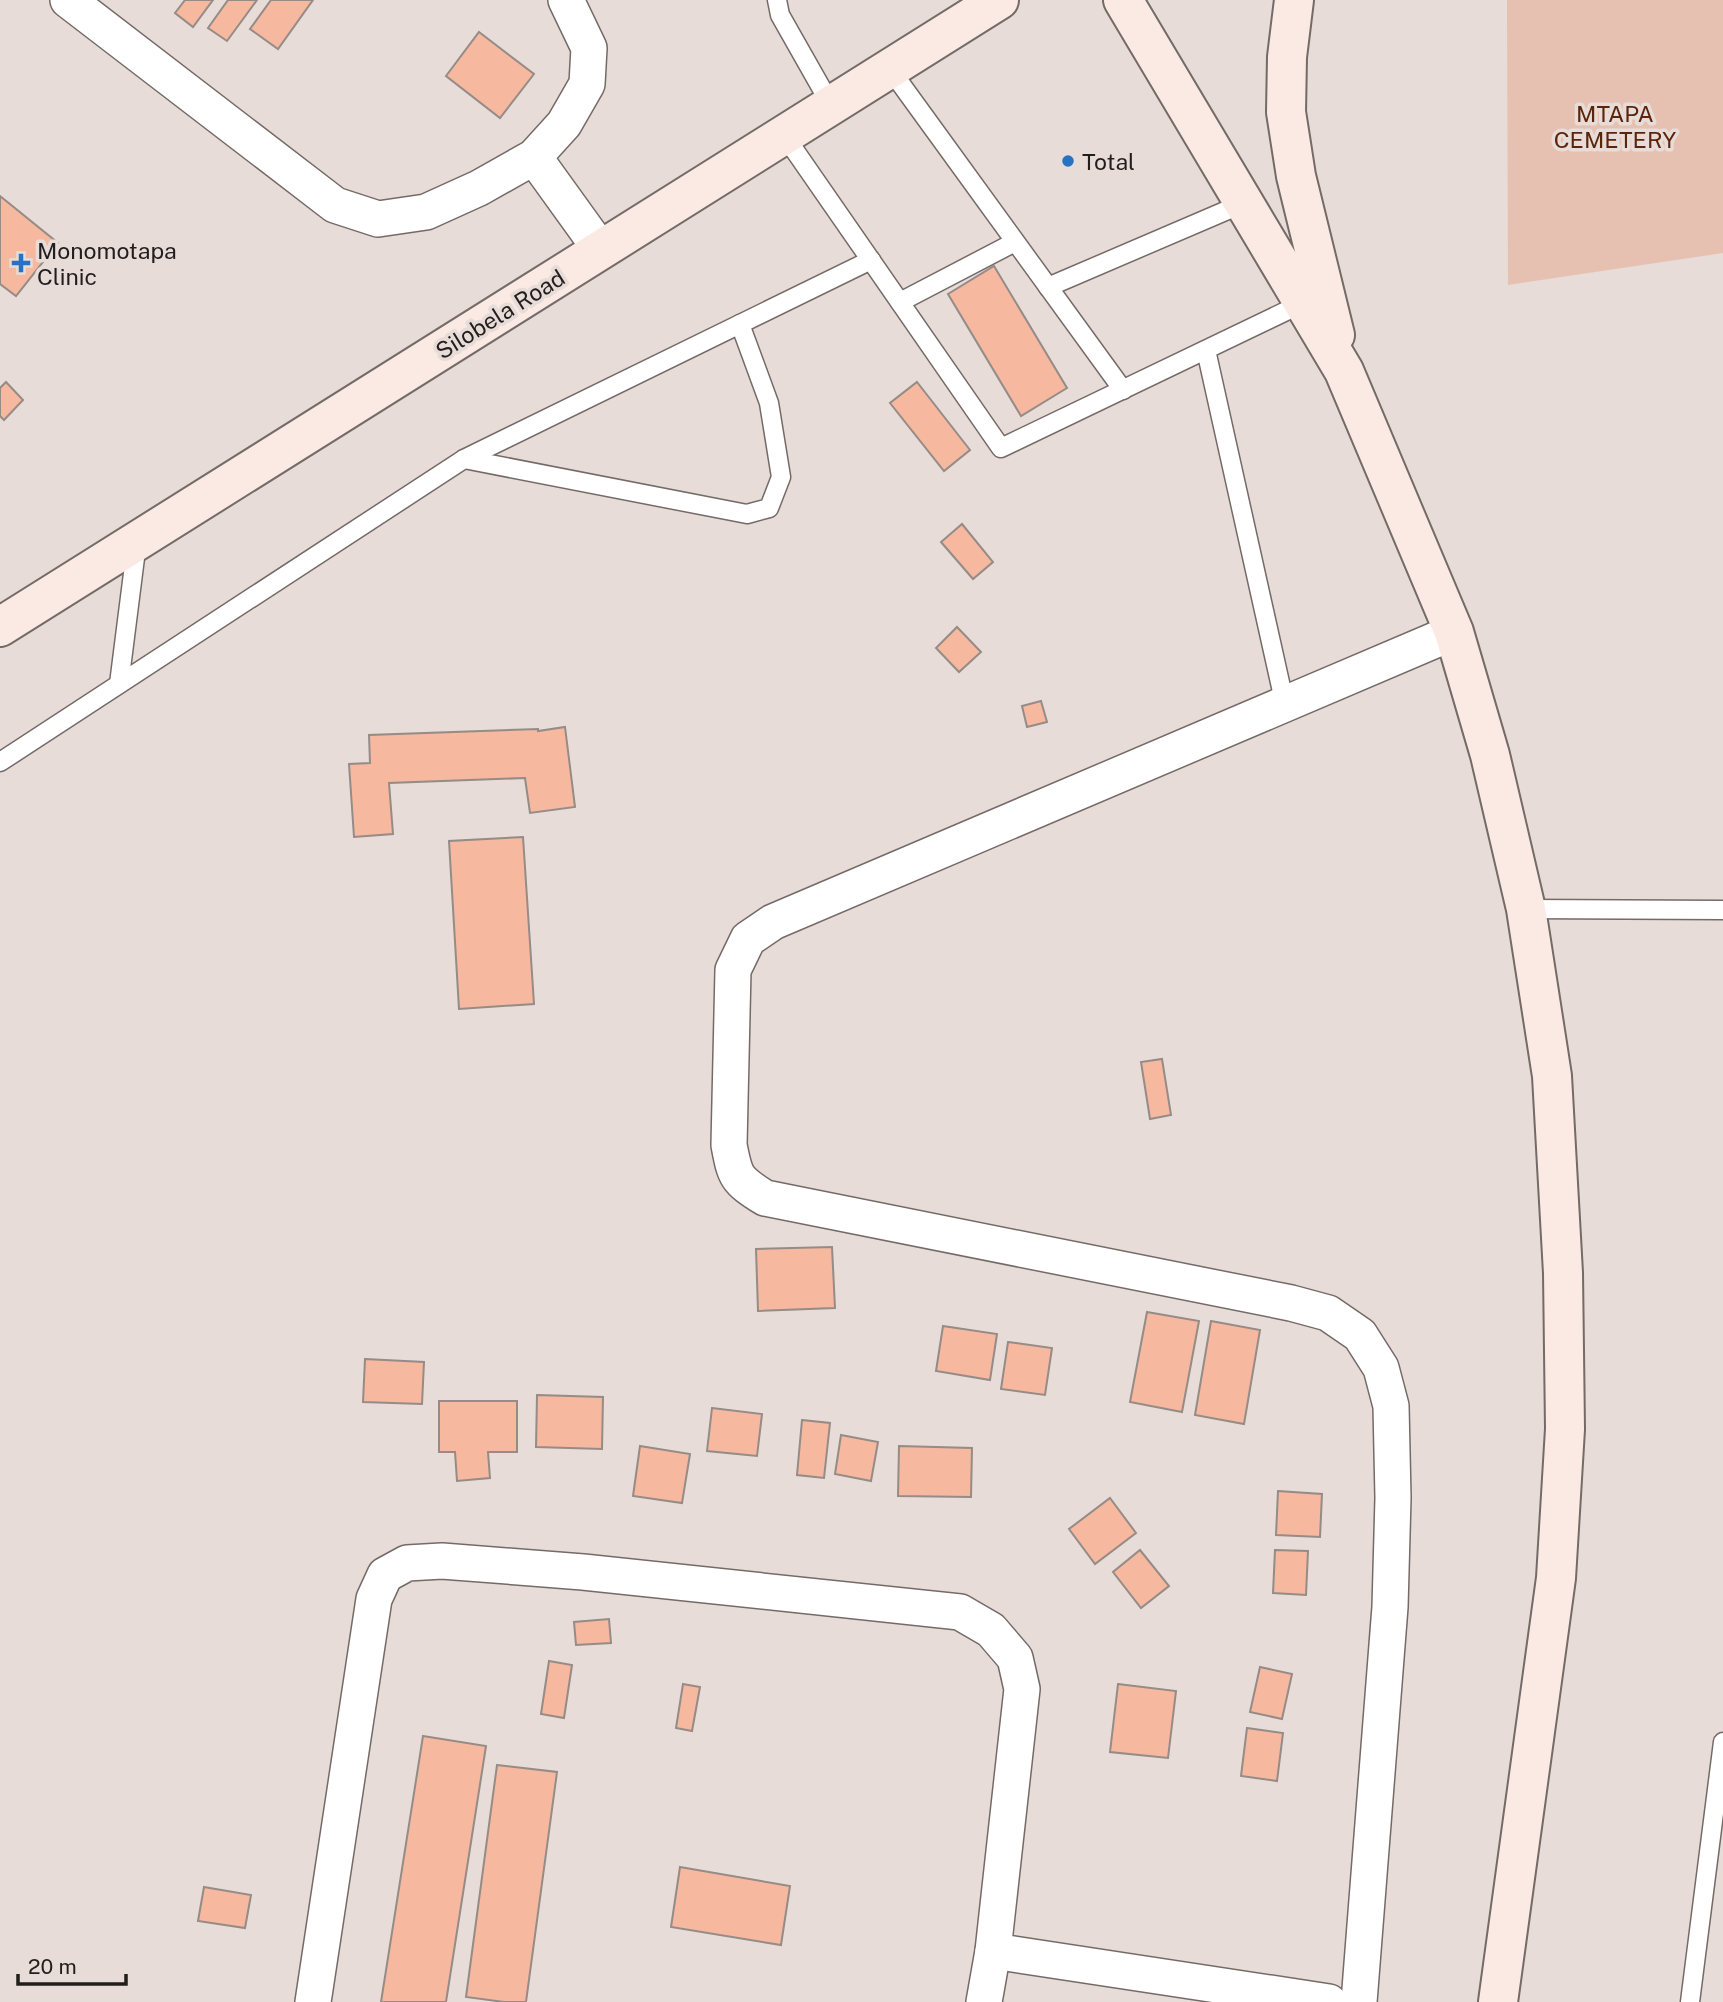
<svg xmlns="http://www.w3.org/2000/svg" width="1723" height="2002" viewBox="0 0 1723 2002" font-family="'Public Sans',sans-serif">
<rect width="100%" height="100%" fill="#e7dcd8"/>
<path fill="#e6c0b0" d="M 1507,0 L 1723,0 L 1723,253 L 1508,285 Z"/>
<g fill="#f6b89e" stroke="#958b87" stroke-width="2">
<path d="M 185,0 L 213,0 L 193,27 L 175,13 Z"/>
<path d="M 228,0 L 257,0 L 227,41 L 208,28 Z"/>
<path d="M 271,0 L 313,0 L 278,49 L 250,29 Z"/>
<path d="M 479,32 L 534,74 L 500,118 L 446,76 Z"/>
<path d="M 0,196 L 58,243 L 16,296 L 0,284 Z"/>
<path d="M 994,266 L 1067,388 L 1021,416 L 948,294 Z"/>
<path d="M 6,382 L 23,400 L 4,420 L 0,416 L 0,388 Z"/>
<path d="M 917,382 L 970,450 L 944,471 L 890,403 Z"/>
<path d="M 962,524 L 993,562 L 973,579 L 941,542 Z"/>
<path d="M 957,627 L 981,652 L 959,672 L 936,648 Z"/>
<path d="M 1041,701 L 1047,722 L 1027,727 L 1022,706 Z"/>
<path d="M 565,727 L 575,807 L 530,813 L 525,778 L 389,783 L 393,834 L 354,837 L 349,764 L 370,763 L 369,735 L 538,729 L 538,731 Z"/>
<path d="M 523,837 L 534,1004 L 459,1009 L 449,841 Z"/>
<path d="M 1162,1059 L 1171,1115 L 1150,1119 L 1141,1062 Z"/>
<path d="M 832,1247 L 835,1308 L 758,1311 L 756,1249 Z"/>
<path d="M 1147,1312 L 1199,1321 L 1182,1412 L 1130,1402 Z"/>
<path d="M 1211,1321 L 1260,1330 L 1244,1424 L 1195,1415 Z"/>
<path d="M 943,1326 L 997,1334 L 990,1380 L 936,1371 Z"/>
<path d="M 1008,1342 L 1052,1348 L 1045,1395 L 1001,1389 Z"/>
<path d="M 365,1359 L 424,1362 L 422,1404 L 363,1402 Z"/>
<path d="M 537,1395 L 603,1397 L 602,1449 L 536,1447 Z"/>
<path d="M 439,1401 L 517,1401 L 517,1452 L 488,1452 L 490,1478 L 457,1481 L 455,1452 L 439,1452 Z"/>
<path d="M 712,1408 L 762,1414 L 757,1456 L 707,1451 Z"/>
<path d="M 802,1420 L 830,1423 L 824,1478 L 797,1475 Z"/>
<path d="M 841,1435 L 878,1442 L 871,1481 L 835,1474 Z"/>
<path d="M 640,1446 L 690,1454 L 682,1503 L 633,1496 Z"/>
<path d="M 899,1446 L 972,1448 L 971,1497 L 898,1496 Z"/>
<path d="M 1278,1491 L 1322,1494 L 1320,1537 L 1276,1535 Z"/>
<path d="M 1110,1498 L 1136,1533 L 1095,1564 L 1069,1529 Z"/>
<path d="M 1140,1550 L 1169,1586 L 1141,1608 L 1113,1572 Z"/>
<path d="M 1275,1550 L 1308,1551 L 1306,1595 L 1273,1593 Z"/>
<path d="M 609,1619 L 611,1643 L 576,1645 L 574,1622 Z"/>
<path d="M 549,1661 L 572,1665 L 564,1718 L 541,1714 Z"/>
<path d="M 1260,1667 L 1292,1674 L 1282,1719 L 1250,1712 Z"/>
<path d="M 683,1684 L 700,1687 L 692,1731 L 676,1728 Z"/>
<path d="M 1118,1684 L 1176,1691 L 1168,1758 L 1110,1752 Z"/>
<path d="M 1247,1728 L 1283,1733 L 1277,1781 L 1241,1776 Z"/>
<path d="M 423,1736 L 486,1746 L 446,2002 L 381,2002 Z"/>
<path d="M 497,1765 L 557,1772 L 526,2002 L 504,2002 L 466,1997 Z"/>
<path d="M 680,1867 L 790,1886 L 781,1945 L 671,1927 Z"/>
<path d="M 204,1887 L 251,1895 L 245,1928 L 198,1921 Z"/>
</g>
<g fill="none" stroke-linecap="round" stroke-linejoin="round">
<defs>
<g id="lane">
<path d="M 777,0 L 780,15 L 831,105"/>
<path d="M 890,69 L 1123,390"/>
<path d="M 784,135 L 1001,448 L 1303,303"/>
<path d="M 1048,287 L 1244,203"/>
<path d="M 900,302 L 1015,242"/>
<path d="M 1206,350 L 1285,705"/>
<path d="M 464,459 L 747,514 L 769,508 L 781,477 L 769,403 L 740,324"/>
<path d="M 119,684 L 137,542"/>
<path d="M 0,762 L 464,459 L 871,260"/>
<path d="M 1526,909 L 1723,910"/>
<path d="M 1690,2002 L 1723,1742"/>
</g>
<g id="street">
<path d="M 68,0 L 335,205 L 378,219 L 426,212 L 479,188 L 534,157 L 564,124 L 587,84 L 589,48 L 566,0"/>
<path d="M 534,157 L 601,250"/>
<path d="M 993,1951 L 1329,2002"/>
<path d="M 313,2002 L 374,1599 L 385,1575 L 407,1563 L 442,1561 L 583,1572 L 960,1612 L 991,1630 L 1015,1658 L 1022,1689 L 993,1951 L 984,2002"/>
<path d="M 1359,2002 L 1390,1607 L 1393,1498 L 1391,1406 L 1381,1368 L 1360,1335 L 1328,1313 L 1291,1303 L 765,1198 C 736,1180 735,1177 729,1145 L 733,970 L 748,939 L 773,922 L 1454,632"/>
</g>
<g id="secondary">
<path d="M 1123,0 L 1344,371 L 1454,632 L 1490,755 L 1526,909 L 1552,1076 L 1563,1273 L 1565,1429 L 1556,1578 L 1498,2002"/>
<path d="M 1294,0 L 1287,57 L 1286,112 L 1296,176 L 1335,335"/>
<path d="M 0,627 L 999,0"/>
</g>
</defs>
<use href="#lane" stroke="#746a67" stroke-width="21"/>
<use href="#street" stroke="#746a67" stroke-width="38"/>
<use href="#secondary" stroke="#746a67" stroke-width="42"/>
<use href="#lane" stroke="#fff" stroke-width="18"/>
<use href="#street" stroke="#fff" stroke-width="35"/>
<use href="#secondary" stroke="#faeae3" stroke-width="38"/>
</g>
<g fill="#2772c2" stroke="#e7dcd8" stroke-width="2.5">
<circle cx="1068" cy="161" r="7"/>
<path d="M17.5 252.5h7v7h7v7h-7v7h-7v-7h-7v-7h7z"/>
</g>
<g text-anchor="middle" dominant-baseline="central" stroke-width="7" stroke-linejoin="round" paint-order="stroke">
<g font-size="23" fill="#5c250a" stroke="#e7dcd8">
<text x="1615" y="113">MTAPA<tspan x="1615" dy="26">CEMETERY</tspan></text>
</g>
<g font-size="23" fill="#221e1d" stroke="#e7dcd8" text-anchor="start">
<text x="1082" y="161">Total</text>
<text x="37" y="250">Monomotapa<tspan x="37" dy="26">Clinic</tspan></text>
</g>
<g font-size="23" fill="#221e1d" stroke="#e7dcd8">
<text transform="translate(500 314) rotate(-32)">Silobela Road</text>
</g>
</g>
<path d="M18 1974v10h108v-10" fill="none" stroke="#221e1d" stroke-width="3.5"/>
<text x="28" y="1974" font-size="21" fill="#221e1d" stroke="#e7dcd8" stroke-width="5" paint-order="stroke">20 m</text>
</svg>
